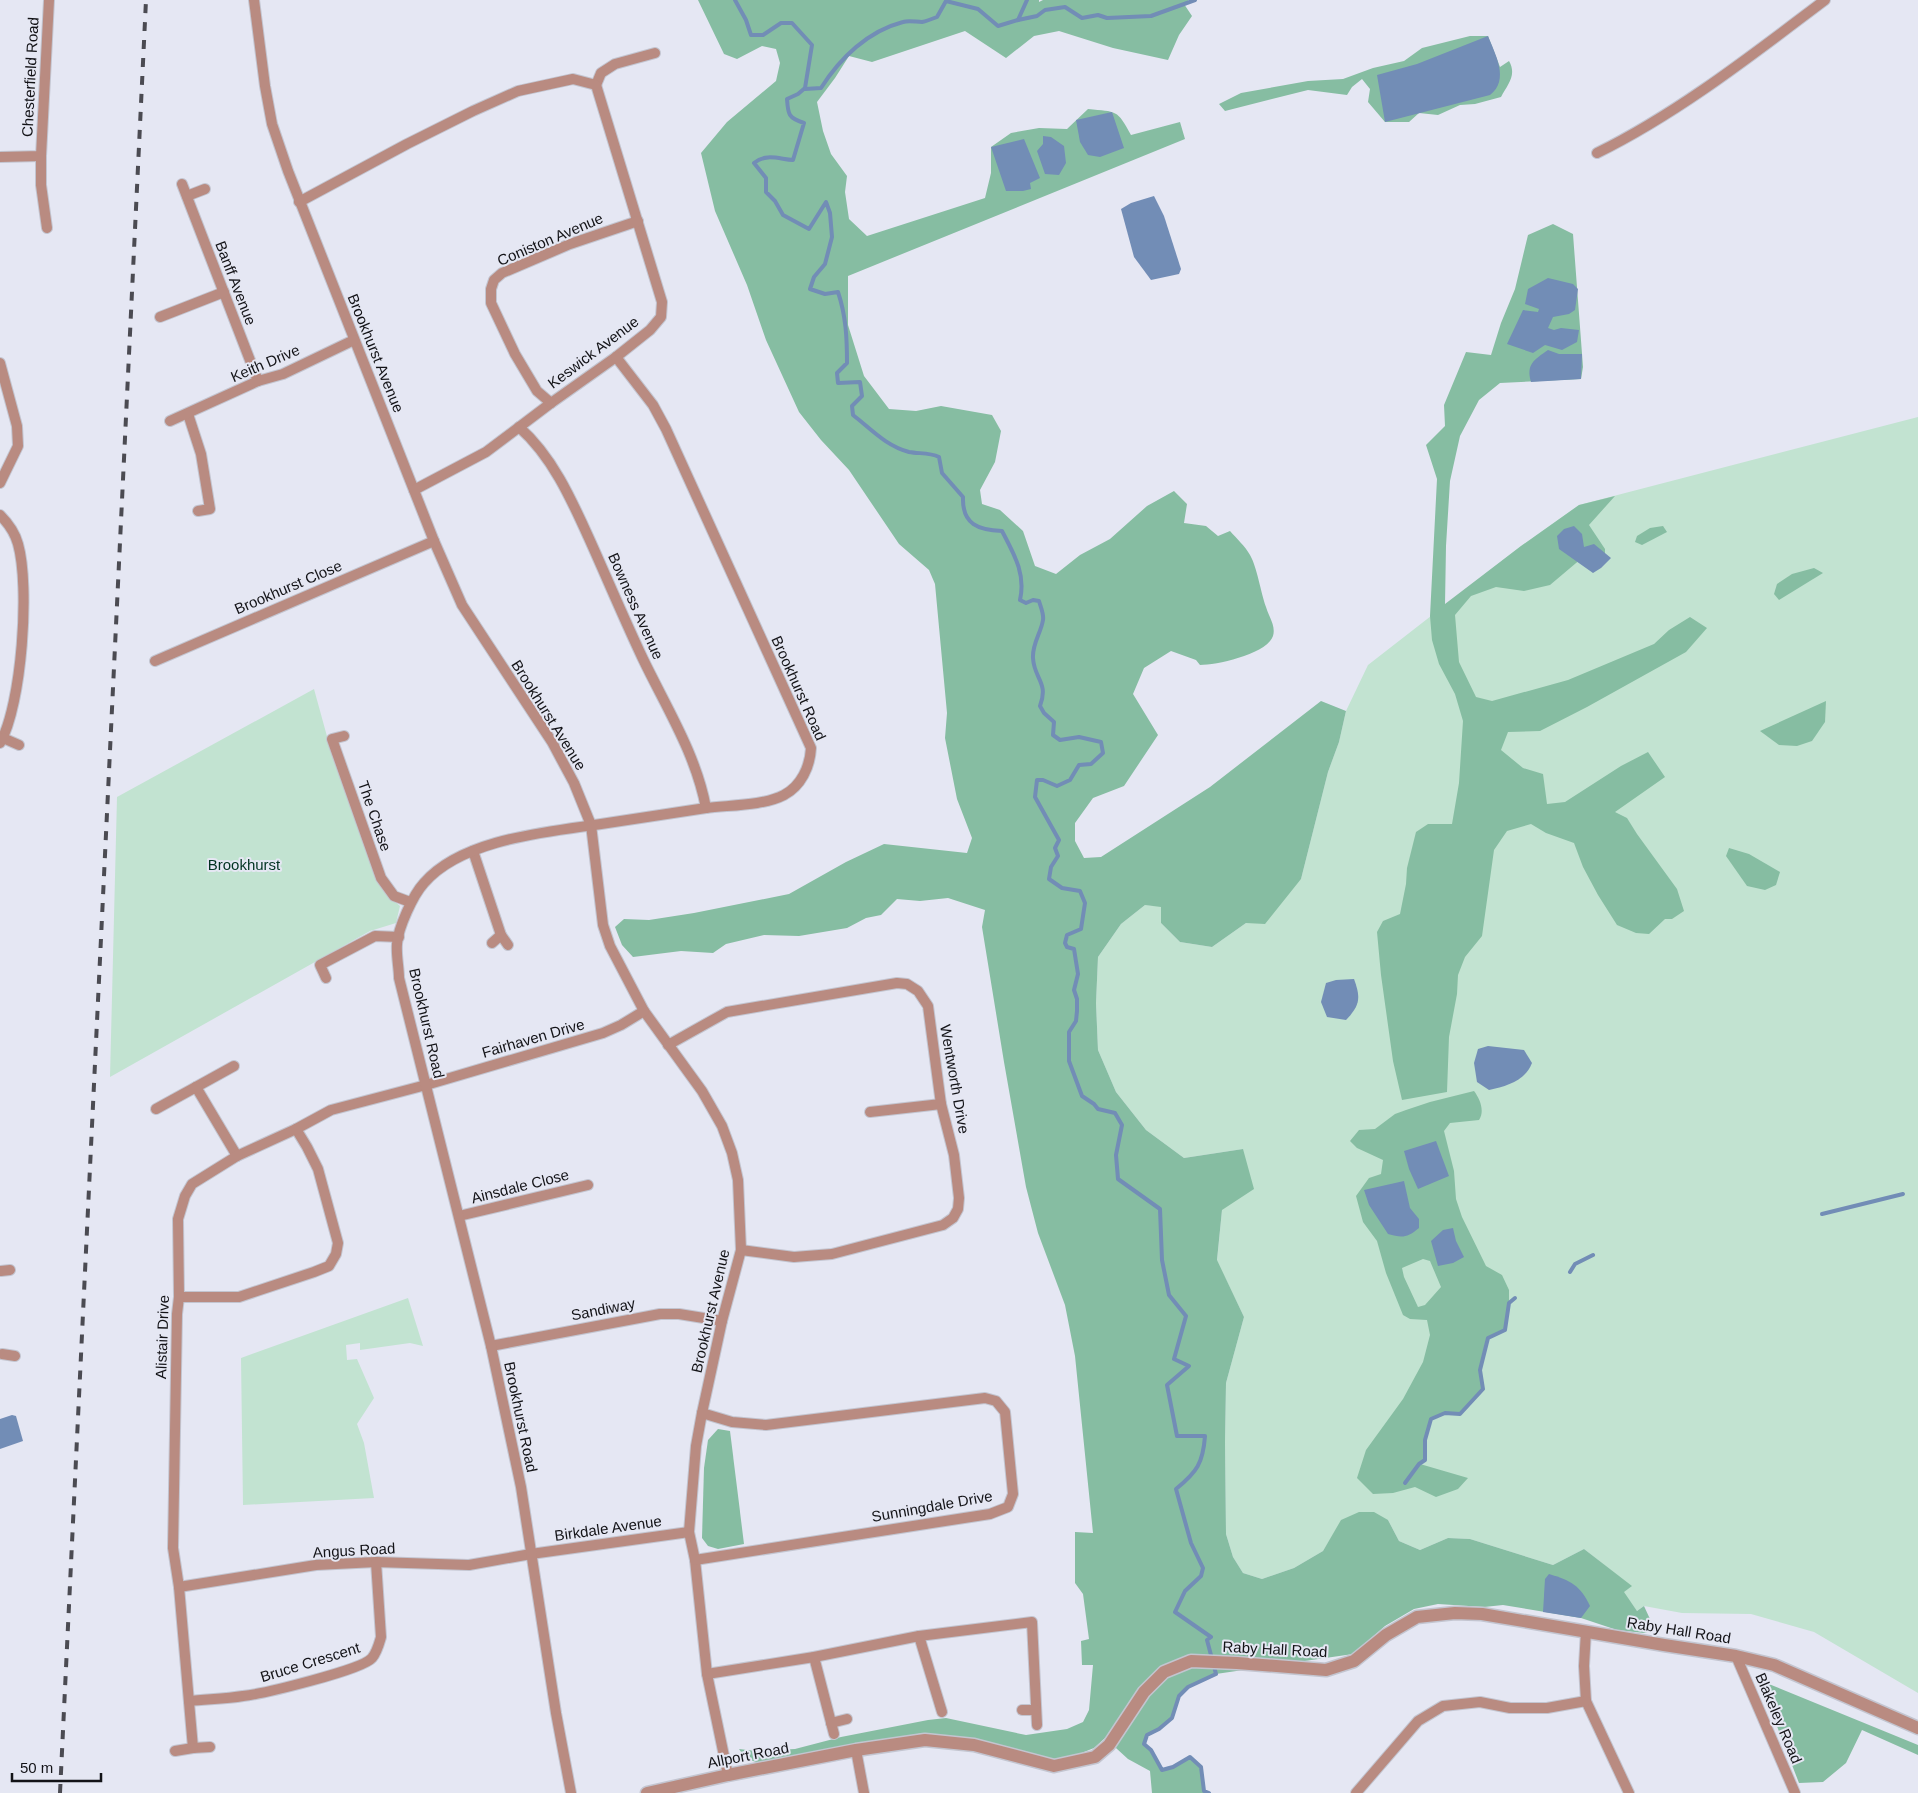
<svg xmlns="http://www.w3.org/2000/svg" width="1918" height="1793" viewBox="0 0 1918 1793" font-family="Arial,sans-serif">
<rect width="100%" height="100%" fill="#e5e7f3"/>
<g fill="#c2e3d1">
<path d="M 1918,417 L 1918,1693 L 1814,1632 L 1751,1614 L 1682,1613 L 1644,1606 L 1637,1611 L 1623,1592 L 1631,1586 L 1584,1549 L 1553,1565 L 1470,1539 L 1448,1538 L 1420,1550 L 1399,1541 L 1388,1520 L 1342,1520 L 1323,1551 L 1294,1568 L 1262,1579 L 1243,1573 L 1233,1557 L 1226,1534 L 1225,1442 L 1226,1383 L 1244,1317 L 1217,1261 L 1222,1210 L 1243,1149 L 1184,1158 L 1146,1130 L 1116,1092 L 1098,1050 L 1096,1003 L 1098,957 L 1121,924 L 1145,905 L 1161,906 L 1161,923 L 1180,942 L 1212,947 L 1246,923 L 1301,879 L 1328,772 L 1339,742 L 1346,711 L 1368,665 L 1521,546 L 1579,505 Z"/>
<path d="M 314,689 L 328,740 L 366,848 L 378,880 L 386,894 L 400,906 L 396,923 L 370,931 L 110,1077 L 117,797 Z"/>
<path d="M 408,1298 L 423,1346 L 410,1343 L 360,1350 L 360,1343 L 346,1345 L 347,1360 L 357,1359 L 374,1398 L 357,1424 L 364,1443 L 374,1498 L 243,1505 L 241,1358 Z"/>
</g>
<g fill="#86bda2" fill-rule="evenodd">
<path d="M 698,0 L 1039,0 L 1039,2 L 1043,0 L 1189,0 L 1184,4 L 1192,16 L 1179,35 L 1168,60 L 1113,48 L 1059,31 L 1034,36 L 1006,58 L 965,31 L 872,62 L 849,56 L 835,78 L 817,102 L 823,131 L 831,154 L 847,176 L 845,192 L 849,219 L 867,236 L 985,198 L 991,173 L 991,147 L 1011,133 L 1039,128 L 1067,129 L 1088,109 C 1117,112 1117,109 1131,135 L 1180,122 L 1185,139 L 848,276 L 848,325 L 864,376 L 889,409 L 916,411 L 941,406 L 992,415 L 1001,431 L 995,462 L 980,490 L 982,504 L 1000,510 L 1023,531 L 1035,566 L 1056,574 L 1080,555 L 1110,539 L 1147,506 L 1174,491 L 1187,504 L 1184,523 L 1206,526 L 1218,536 L 1230,531 C 1237,539 1245,546 1250,555 C 1257,567 1261,593 1266,607 C 1269,617 1276,626 1273,636 C 1267,654 1217,665 1200,665 L 1196,660 L 1171,651 L 1144,668 L 1133,694 L 1158,735 L 1124,786 L 1093,798 L 1075,823 L 1075,841 L 1084,858 L 1101,857 L 1210,787 L 1321,701 L 1346,711 L 1339,742 L 1328,772 L 1301,879 L 1265,924 L 1246,923 L 1212,947 L 1180,942 L 1161,923 L 1161,907 L 1145,905 L 1121,924 L 1098,957 L 1096,1003 L 1098,1050 L 1116,1092 L 1146,1130 L 1184,1158 L 1243,1149 L 1254,1189 L 1222,1210 L 1217,1260 L 1244,1317 L 1226,1383 L 1225,1442 L 1226,1534 L 1233,1557 L 1243,1573 L 1262,1579 L 1294,1568 L 1323,1551 L 1341,1520 L 1359,1512 L 1374,1512 L 1388,1520 L 1399,1541 L 1420,1550 L 1448,1538 L 1470,1539 L 1553,1565 L 1584,1549 L 1632,1586 L 1624,1592 L 1637,1611 L 1644,1606 L 1655,1630 L 1644,1633 L 1617,1630 L 1581,1618 L 1503,1605 L 1484,1607 L 1438,1604 L 1414,1609 L 1385,1626 L 1353,1654 L 1216,1674 L 1188,1687 L 1179,1696 L 1172,1718 L 1159,1729 L 1147,1735 L 1144,1744 L 1151,1750 L 1162,1770 L 1173,1767 L 1190,1757 L 1201,1767 L 1204,1791 L 1209,1793 L 1152,1793 L 1150,1771 L 1128,1759 L 1105,1738 L 1094,1748 L 1074,1756 L 1058,1760 L 983,1743 L 923,1733 L 760,1763 L 746,1759 L 739,1749 L 756,1751 L 795,1749 L 841,1737 L 928,1720 L 946,1718 L 1026,1735 L 1067,1729 L 1083,1722 L 1089,1710 L 1093,1665 L 1082,1665 L 1081,1641 L 1089,1639 L 1083,1594 L 1075,1583 L 1075,1532 L 1093,1533 L 1075,1356 L 1065,1305 L 1038,1233 L 1026,1187 L 1004,1062 L 982,927 L 985,910 L 948,898 L 920,901 L 897,899 L 881,915 L 866,918 L 847,928 L 799,936 L 764,935 L 726,944 L 713,953 L 681,951 L 633,957 L 622,945 L 615,927 L 624,919 L 649,920 L 694,913 L 789,894 L 846,862 L 884,844 L 967,853 L 972,838 L 957,799 L 945,738 L 947,713 L 935,584 L 929,570 L 899,544 L 849,470 L 821,440 L 799,412 L 766,340 L 747,285 L 715,211 L 701,153 L 727,122 L 776,81 L 780,63 L 776,49 L 762,46 L 737,59 L 724,54 Z"/>
<path d="M 1470,36 L 1488,36 L 1500,67 L 1509,61 C 1517,75 1508,84 1501,97 L 1475,104 L 1460,105 L 1438,115 L 1419,113 L 1409,122 L 1385,122 L 1368,102 L 1370,89 L 1362,79 L 1352,87 L 1347,95 L 1308,90 L 1225,111 L 1219,104 L 1241,93 L 1308,81 L 1343,79 L 1373,68 L 1404,61 L 1422,48 Z"/>
<path d="M 1553,224 L 1573,234 L 1583,367 L 1581,379 L 1500,383 L 1479,400 L 1460,436 L 1450,481 L 1446,546 L 1445,604 L 1521,546 L 1579,505 L 1615,496 L 1589,525 L 1605,549 L 1605,558 L 1582,558 L 1550,585 L 1524,591 L 1496,587 L 1471,596 L 1455,615 L 1459,662 L 1476,697 L 1492,701 L 1568,680 L 1654,644 L 1669,630 L 1690,617 L 1707,628 L 1686,652 L 1587,707 L 1540,731 L 1508,732 L 1501,750 L 1523,768 L 1543,774 L 1547,804 L 1565,802 L 1621,766 L 1648,752 L 1665,777 L 1615,812 L 1627,818 L 1637,834 L 1677,889 L 1684,911 L 1672,919 L 1665,919 L 1649,934 L 1636,933 L 1617,925 L 1598,895 L 1583,867 L 1574,843 L 1546,833 L 1531,824 L 1507,831 L 1494,850 L 1482,936 L 1465,957 L 1458,975 L 1457,994 L 1449,1037 L 1447,1092 L 1402,1100 L 1393,1061 L 1381,975 L 1377,932 L 1383,921 L 1400,914 L 1406,884 L 1407,868 L 1416,832 L 1428,824 L 1452,824 L 1459,783 L 1463,721 L 1455,694 L 1439,664 L 1432,640 L 1430,616 L 1437,479 L 1426,445 L 1445,426 L 1444,405 L 1466,352 L 1491,355 L 1501,323 L 1515,289 L 1528,235 Z"/>
<path d="M 1663,526 L 1667,532 L 1642,545 L 1635,542 L 1637,536 L 1650,528 Z"/>
<path d="M 1814,568 L 1823,573 L 1779,600 L 1774,594 L 1777,584 L 1792,574 Z"/>
<path d="M 1826,701 L 1825,722 L 1812,741 L 1797,746 L 1779,745 L 1760,731 Z"/>
<path d="M 1729,848 L 1749,854 L 1780,872 L 1776,885 L 1765,890 L 1747,886 L 1726,856 Z"/>
<path d="M 1474,1091 C 1480,1099 1485,1111 1479,1120 L 1450,1123 L 1444,1131 L 1454,1171 L 1456,1199 L 1462,1217 L 1486,1266 L 1502,1275 L 1509,1290 L 1509,1311 L 1505,1330 L 1488,1338 L 1480,1370 L 1483,1389 L 1460,1414 L 1445,1413 L 1431,1419 L 1425,1440 L 1425,1460 L 1420,1464 L 1468,1478 L 1458,1489 L 1436,1497 L 1415,1487 L 1393,1493 L 1373,1494 L 1357,1478 L 1366,1450 L 1403,1399 L 1423,1362 L 1430,1335 L 1427,1320 L 1410,1319 L 1403,1315 L 1386,1273 L 1377,1241 L 1363,1222 L 1356,1196 L 1369,1178 L 1381,1174 L 1383,1160 L 1357,1148 L 1350,1141 L 1359,1130 L 1375,1129 L 1395,1114 L 1406,1110 L 1430,1102 ZM 1423,1259 L 1430,1261 L 1441,1287 L 1425,1305 L 1418,1307 L 1404,1277 L 1402,1268 Z"/>
<path d="M 718,1429 L 730,1431 L 744,1544 L 718,1549 L 708,1546 L 702,1538 L 704,1468 L 708,1440 Z"/>
<path d="M 1759,1680 L 1918,1745 L 1918,1755 L 1862,1730 L 1846,1763 L 1823,1782 L 1799,1783 Z"/>
</g>
<g fill="#728db6">
<path d="M 1488,36 C 1495,54 1510,80 1490,95 L 1385,122 L 1377,75 L 1417,64 Z"/>
<path d="M 1112,112 L 1124,148 L 1100,157 L 1088,155 L 1080,142 L 1076,120 Z"/>
<path d="M 1043,136 L 1051,137 L 1064,146 L 1066,163 L 1059,175 L 1045,174 L 1037,151 L 1043,144 Z"/>
<path d="M 1024,139 L 1040,178 L 1030,183 L 1031,189 L 1023,191 L 1006,191 L 991,147 Z"/>
<path d="M 1154,196 L 1164,216 L 1181,269 L 1179,274 L 1151,280 L 1134,257 L 1121,209 L 1131,203 Z"/>
<path d="M 1548,278 L 1573,284 L 1578,289 L 1575,310 L 1569,314 L 1553,317 L 1548,328 L 1554,330 L 1561,328 L 1579,330 L 1577,342 L 1562,350 L 1545,345 L 1533,353 L 1507,344 L 1523,310 L 1538,312 L 1539,309 L 1525,304 L 1528,289 Z"/>
<path d="M 1548,350 L 1559,354 L 1582,354 L 1581,379 L 1531,382 C 1526,364 1534,360 1548,350 Z"/>
<path d="M 1574,526 L 1582,534 L 1584,547 L 1594,544 L 1611,558 L 1601,568 L 1593,573 L 1559,549 L 1557,536 L 1564,529 Z"/>
<path d="M 1354,979 C 1361,998 1360,1005 1346,1020 L 1327,1017 L 1321,1002 L 1326,983 L 1336,980 Z"/>
<path d="M 1488,1046 L 1524,1050 L 1532,1063 C 1525,1081 1507,1086 1489,1090 L 1477,1082 L 1474,1063 L 1478,1049 Z"/>
<path d="M 1436,1141 L 1449,1176 L 1418,1189 L 1409,1169 L 1404,1151 Z"/>
<path d="M 1404,1181 L 1410,1208 L 1419,1219 L 1419,1228 C 1407,1238 1402,1238 1388,1234 L 1369,1205 L 1364,1190 Z"/>
<path d="M 1453,1228 L 1456,1241 L 1464,1257 L 1453,1263 L 1438,1266 L 1431,1241 L 1443,1230 Z"/>
<path d="M 12,1415 L 16,1416 L 23,1441 L 0,1449 L 0,1419 Z"/>
<path d="M 1549,1574 C 1570,1580 1581,1586 1590,1606 L 1581,1618 L 1543,1612 L 1545,1579 Z"/>
</g>
<g fill="none" stroke-linecap="round" stroke-linejoin="round">
<g stroke="#728db6" stroke-width="4">
<path d="M 735,0 L 746,20 L 751,35 L 763,35 L 781,23 L 792,23 L 812,45 L 805,88 L 798,94 L 787,99 C 788,114 788,118 804,123 L 793,160 C 779,159 766,153 754,163 L 766,178 L 766,192 L 775,201 L 783,215 L 809,229 L 826,202 L 830,213 L 832,237 L 825,264 L 814,277 L 810,289 L 825,294 L 838,292 C 846,316 847,338 847,363 L 837,373 L 838,383 L 860,382 L 862,396 L 852,406 L 853,415 C 871,429 886,446 909,452 C 919,454 929,452 939,457 L 942,473 L 963,497 C 962,525 979,530 1002,531 C 1014,554 1026,574 1020,600 L 1026,603 L 1033,600 L 1039,601 C 1041,608 1044,614 1043,620 C 1041,633 1032,644 1033,658 C 1034,679 1049,682 1040,706 L 1044,713 L 1054,722 L 1053,735 L 1060,740 L 1079,737 L 1101,742 L 1103,753 L 1091,764 L 1079,765 L 1070,780 L 1057,786 L 1043,780 L 1037,780 L 1035,797 L 1059,840 L 1055,848 L 1058,856 L 1051,867 L 1049,879 L 1062,888 L 1080,891 L 1085,903 L 1081,929 L 1067,935 L 1065,943 L 1067,947 L 1074,949 L 1078,974 L 1074,990 L 1077,999 L 1077,1011 L 1076,1021 L 1069,1032 L 1069,1061 L 1082,1096 L 1094,1104 L 1098,1109 L 1115,1113 L 1122,1125 L 1116,1155 L 1118,1179 L 1160,1209 L 1162,1260 L 1169,1295 L 1186,1316 L 1174,1359 L 1189,1366 L 1167,1385 L 1177,1436 L 1205,1436 C 1203,1463 1197,1472 1176,1489 L 1191,1543 L 1203,1568 L 1201,1576 L 1185,1591 L 1175,1612 L 1211,1637 L 1207,1640 L 1216,1674 L 1188,1687 L 1179,1696 L 1172,1718 L 1159,1729 L 1147,1735 L 1144,1744 L 1151,1750 L 1162,1770 L 1173,1767 L 1190,1757 L 1201,1767 L 1204,1791 L 1209,1793"/>
<path d="M 1027,0 L 1018,20 L 1037,16 L 1045,10 L 1065,7 L 1082,18 L 1098,15 L 1107,18 L 1151,16 L 1195,0"/>
<path d="M 805,89 L 821,88 C 840,58 868,31 903,22 C 909,20 916,22 922,22 C 927,21 932,19 937,17 L 946,1 L 978,9 L 998,26 L 1018,20"/>
<path d="M 1822,1214 L 1903,1194"/>
<path d="M 1570,1272 L 1575,1264 L 1593,1255"/>
<path d="M 1405,1483 L 1419,1464 L 1425,1460 L 1425,1440 L 1431,1419 L 1445,1413 L 1460,1414 L 1483,1389 L 1480,1370 L 1488,1338 L 1505,1330 L 1509,1303 L 1515,1298"/>
</g>
<defs>
<g id="minor">
<path d="M 254,0 L 265,86 L 272,124 L 288,171 L 434,541 L 462,605 L 552,742 L 574,783 L 591,825 L 603,925 L 610,946 L 644,1011 L 702,1091 L 722,1126 L 732,1153 L 738,1180 L 741,1250 L 722,1321 L 702,1413 L 696,1446 L 689,1532 L 695,1560 L 707,1674 L 728,1775"/>
<path d="M 596,85 L 601,73 L 615,64 L 655,53"/>
<path d="M 1597,153 C 1678,113 1752,55 1825,0"/>
<path d="M 41,156 L 41,185 L 47,228"/>
<path d="M 0,157 L 41,156 L 49,0"/>
<path d="M 182,184 L 258,381"/>
<path d="M 187,196 L 205,189"/>
<path d="M 299,202 L 407,144 L 473,111 L 518,91 L 573,79 L 596,85 L 662,302 L 661,317 L 650,330 L 616,357 L 551,403 L 486,452 L 414,490"/>
<path d="M 160,317 L 224,292"/>
<path d="M 0,363 L 17,426 L 18,446 L 0,483"/>
<path d="M 551,403 L 537,391 L 515,354 L 491,303 L 491,289 L 494,280 L 502,273 L 570,244 L 638,221"/>
<path d="M 188,414 L 201,454 L 210,509 L 198,511"/>
<path d="M 170,421 L 258,381 L 283,374 L 354,340"/>
<path d="M 519,427 C 554,458 573,503 592,545 C 609,583 625,621 643,659 C 666,707 696,754 706,808"/>
<path d="M 0,515 C 8,523 15,533 18,544 C 30,586 22,705 0,743"/>
<path d="M 155,661 L 434,541"/>
<path d="M 344,736 L 332,739 L 381,878 L 394,896 L 410,902"/>
<path d="M 3,738 L 19,745"/>
<path d="M 473,851 L 501,935 L 508,945"/>
<path d="M 492,943 L 501,935"/>
<path d="M 326,978 L 320,965 L 375,936 L 399,937"/>
<path d="M 668,1045 L 727,1012 L 897,983 L 907,984 L 918,991 L 928,1006 L 941,1104 L 954,1155 L 959,1198 L 958,1209 L 953,1218 L 943,1225 L 832,1254 L 794,1257 L 741,1250"/>
<path d="M 196,1087 L 234,1066"/>
<path d="M 156,1109 L 196,1087 L 237,1156"/>
<path d="M 870,1112 L 941,1104"/>
<path d="M 459,1216 L 588,1185"/>
<path d="M 1,1271 L 10,1270"/>
<path d="M 179,1297 L 239,1297 L 314,1272 L 329,1266 L 336,1254 L 338,1243 L 318,1169 L 307,1147 L 296,1129"/>
<path d="M 491,1346 L 660,1314 L 679,1314 L 722,1321"/>
<path d="M 2,1354 L 15,1356"/>
<path d="M 695,1560 L 990,1514 L 1008,1507 L 1013,1494 L 1005,1412 L 996,1401 L 985,1398 L 766,1425 L 732,1422 L 702,1413"/>
<path d="M 179,1587 L 316,1565 L 376,1562 L 469,1565 L 531,1554 L 689,1532"/>
<path d="M 1586,1631 L 1584,1666 L 1586,1701 L 1629,1793"/>
<path d="M 919,1636 L 942,1712"/>
<path d="M 1736,1656 L 1795,1793"/>
<path d="M 814,1657 L 834,1734"/>
<path d="M 707,1674 L 814,1657 L 919,1636 L 1032,1622 L 1037,1725"/>
<path d="M 189,1701 C 206,1699 225,1699 243,1696 C 262,1694 362,1670 372,1658 C 377,1652 379,1644 381,1637 L 376,1562"/>
<path d="M 1022,1710 L 1036,1710"/>
<path d="M 831,1723 L 847,1719"/>
<path d="M 210,1747 L 193,1748 L 179,1587 L 173,1548 L 177,1314 L 179,1297 L 178,1219 L 185,1196 L 192,1184 L 237,1156 L 296,1129 L 331,1110 L 426,1085 L 603,1033 L 621,1025 L 644,1011"/>
<path d="M 856,1750 L 864,1793"/>
<path d="M 175,1751 L 193,1748"/>
<path d="M 571,1793 L 556,1713 L 521,1487 L 491,1346 L 399,978 C 399,968 396,955 397,944 C 398,928 413,895 424,883 C 462,839 547,832 601,824 C 636,819 671,813 706,808 C 729,805 763,806 784,795 C 801,786 810,767 811,748 L 666,429 L 653,405 L 616,357"/>
<path d="M 1356,1793 L 1418,1721 L 1443,1706 L 1480,1702 L 1510,1708 L 1547,1708 L 1586,1701"/>
</g>
<path id="tertiary" d="M 647,1793 L 728,1775 L 856,1750 L 925,1740 L 974,1745 L 1054,1766 L 1095,1757 L 1109,1745 L 1144,1692 L 1164,1672 L 1191,1661 L 1237,1663 L 1326,1670 L 1354,1661 L 1386,1635 L 1417,1617 L 1455,1613 L 1482,1614 L 1664,1645 L 1736,1656 L 1774,1665 L 1918,1728"/>
</defs>
<use href="#minor" stroke="#c3c5d0" stroke-width="12"/>
<use href="#tertiary" stroke="#c3c5d0" stroke-width="15"/>
<use href="#minor" stroke="#b98b81" stroke-width="10"/>
<use href="#tertiary" stroke="#b98b81" stroke-width="12"/>
<path stroke="#4b4b52" stroke-width="4" stroke-dasharray="9 9" stroke-linecap="butt" d="M 60,1793 L 146,0"/>
</g>
<g text-anchor="middle" dominant-baseline="central" stroke-width="4" stroke-linejoin="round" paint-order="stroke">
<g font-size="15" fill="#131317" stroke="#e5e7f3">
<text transform="translate(30 77) rotate(-87)">Chesterfield Road</text>
<text transform="translate(550 239) rotate(-23)">Coniston Avenue</text>
<text transform="translate(236 283) rotate(69)">Banff Avenue</text>
<text transform="translate(593 352) rotate(-37)">Keswick Avenue</text>
<text transform="translate(376 353) rotate(68)">Brookhurst Avenue</text>
<text transform="translate(265 363) rotate(-23)">Keith Drive</text>
<text transform="translate(288 587) rotate(-23)">Brookhurst Close</text>
<text transform="translate(636 606) rotate(66)">Bowness Avenue</text>
<text transform="translate(799 688) rotate(66)">Brookhurst Road</text>
<text transform="translate(549 715) rotate(58)">Brookhurst Avenue</text>
<text transform="translate(375 816) rotate(71)">The Chase</text>
<text transform="translate(427 1023) rotate(77)">Brookhurst Road</text>
<text transform="translate(533 1038) rotate(-16)">Fairhaven Drive</text>
<text transform="translate(955 1079) rotate(80)">Wentworth Drive</text>
<text transform="translate(520 1186) rotate(-14)">Ainsdale Close</text>
<text transform="translate(603 1309) rotate(-11)">Sandiway</text>
<text transform="translate(710 1311) rotate(-77)">Brookhurst Avenue</text>
<text transform="translate(162 1337) rotate(-88)">Alistair Drive</text>
<text transform="translate(521 1417) rotate(78)">Brookhurst Road</text>
<text transform="translate(932 1506) rotate(-10)">Sunningdale Drive</text>
<text transform="translate(608 1528) rotate(-8)">Birkdale Avenue</text>
<text transform="translate(354 1550) rotate(-3)">Angus Road</text>
<text transform="translate(1679 1630) rotate(9)">Raby Hall Road</text>
<text transform="translate(1275 1649) rotate(3)">Raby Hall Road</text>
<text transform="translate(310 1662) rotate(-17)">Bruce Crescent</text>
<text transform="translate(1779 1718) rotate(67)">Blakeley Road</text>
<text transform="translate(748 1755) rotate(-11)">Allport Road</text>
</g>
<g font-size="15" fill="#023321" stroke="#e5e7f3">
<text x="244" y="864">Brookhurst</text>
</g>
</g>
<path d="M12 1773v8h89v-8" fill="none" stroke="#131317" stroke-width="2.5"/>
<text x="20" y="1773" font-size="15" fill="#131317" stroke="#e5e7f3" stroke-width="4" paint-order="stroke">50 m</text>
</svg>
